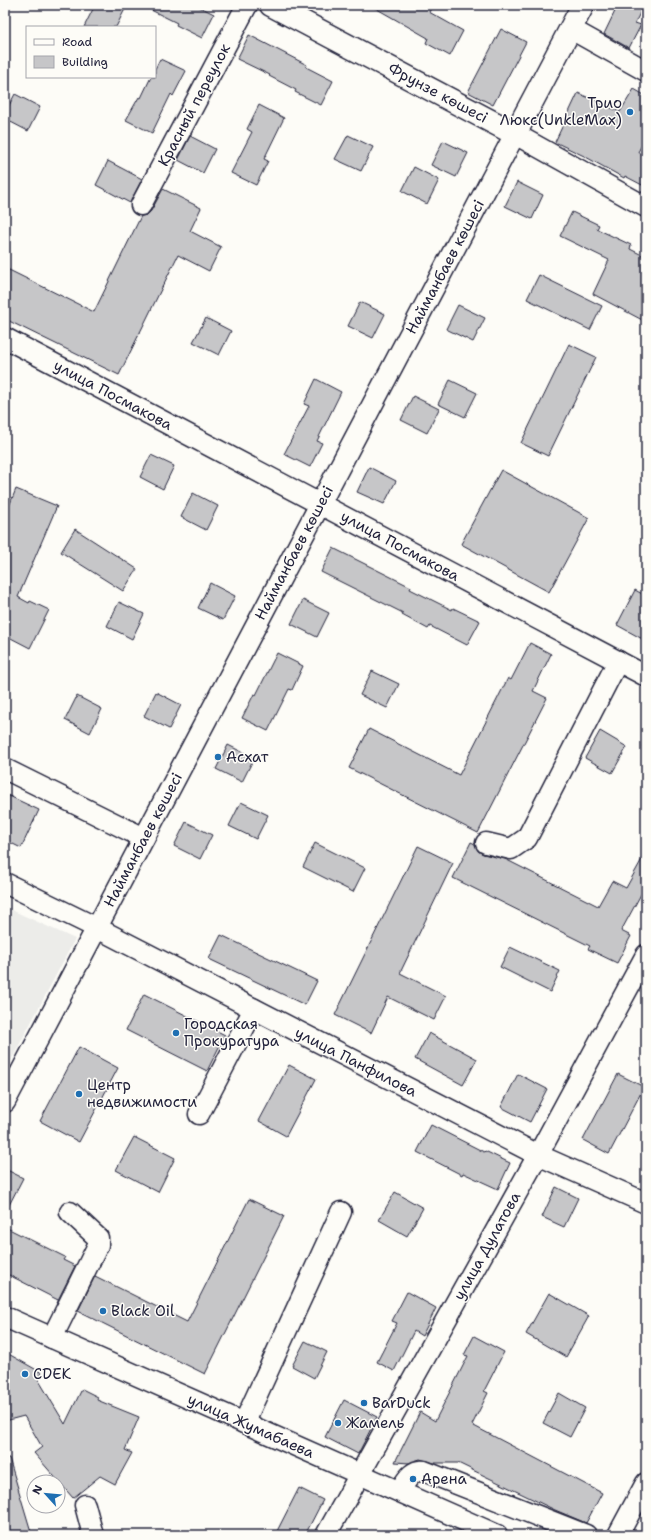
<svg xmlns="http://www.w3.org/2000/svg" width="651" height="1540" viewBox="0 0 651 1540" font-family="'Shantell Sans',sans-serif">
<rect width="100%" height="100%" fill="#fdfcf7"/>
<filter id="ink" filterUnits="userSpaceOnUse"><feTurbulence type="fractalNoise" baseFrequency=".025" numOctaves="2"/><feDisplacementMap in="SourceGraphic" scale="8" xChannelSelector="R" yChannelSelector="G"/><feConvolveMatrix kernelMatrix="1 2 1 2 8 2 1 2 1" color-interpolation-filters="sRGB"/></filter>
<g filter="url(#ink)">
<path fill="#ecece9" d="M 5,907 L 75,939 L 5,1072 Z"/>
<g fill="#c6c6c8" stroke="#22223b">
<path d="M 95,5 L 127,5 L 116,27 L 84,27 Z"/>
<path d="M 141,5 L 196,5 L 214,14 L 202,38 L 176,25 L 177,23 Z"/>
<path d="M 370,5 L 433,5 L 429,12 L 463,31 L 450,56 L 426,43 L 428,38 Z"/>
<path d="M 618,5 L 644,5 L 635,23 L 641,25 L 629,48 L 604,34 Z"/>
<path d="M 501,29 L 526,42 L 493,105 L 468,92 Z"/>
<path d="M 249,35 L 307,65 L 306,67 L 333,81 L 321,105 L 295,92 L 296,90 L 269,76 L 270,75 L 237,59 Z"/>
<path d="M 160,59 L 186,71 L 173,96 L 171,94 L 152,133 L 126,120 L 139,97 L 141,98 L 151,77 L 155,77 L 155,69 Z"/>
<path d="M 634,89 L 646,96 L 646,137 L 638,152 L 646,157 L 646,187 L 625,176 L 624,178 L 584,156 L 555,142 L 578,93 L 620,112 Z"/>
<path d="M 15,94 L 40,107 L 28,131 L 5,119 L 5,113 Z"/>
<path d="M 259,105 L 284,118 L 264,159 L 268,161 L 256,185 L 231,173 L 252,132 L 247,129 Z"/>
<path d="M 348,135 L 373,147 L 361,171 L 335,159 Z"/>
<path d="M 190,136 L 215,149 L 203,173 L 178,160 Z"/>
<path d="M 443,141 L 468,153 L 456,177 L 431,165 Z"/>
<path d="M 108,161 L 142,179 L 130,203 L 96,185 Z"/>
<path d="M 414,167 L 439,180 L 427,204 L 402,191 Z"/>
<path d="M 517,182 L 543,195 L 532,219 L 505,206 Z"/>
<path d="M 163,189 L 201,208 L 190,231 L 221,247 L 209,271 L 178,255 L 119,375 L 5,319 L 5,268 L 94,312 L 141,216 L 147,215 L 151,211 Z"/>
<path d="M 572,212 L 599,225 L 597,229 L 631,245 L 630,249 L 646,257 L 646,322 L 593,294 L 609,260 L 560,236 Z"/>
<path d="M 539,275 L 602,306 L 590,330 L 527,299 Z"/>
<path d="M 360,302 L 385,314 L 373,338 L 348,326 Z"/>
<path d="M 458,305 L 485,318 L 473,342 L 446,329 Z"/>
<path d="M 206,318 L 231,331 L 219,355 L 193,342 Z"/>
<path d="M 569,344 L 596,357 L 548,456 L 521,443 Z"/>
<path d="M 316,379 L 341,392 L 317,441 L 322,443 L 310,467 L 284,454 L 309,406 L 304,404 Z"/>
<path d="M 450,380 L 477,393 L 465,417 L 438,404 Z"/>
<path d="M 413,396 L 439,409 L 427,433 L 401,420 Z"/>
<path d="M 151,455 L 174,466 L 163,489 L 140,477 Z"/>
<path d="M 369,467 L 396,481 L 384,504 L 357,492 Z"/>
<path d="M 501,470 L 589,518 L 549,592 L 461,544 Z"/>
<path d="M 16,489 L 57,506 L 18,597 L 29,603 L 30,601 L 49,610 L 30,648 L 5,635 L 5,516 Z"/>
<path d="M 193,493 L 218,506 L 206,530 L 181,517 Z"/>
<path d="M 75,529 L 137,569 L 123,591 L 61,552 Z"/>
<path d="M 333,548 L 411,587 L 410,589 L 452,610 L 453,608 L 480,621 L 467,645 L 430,626 L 428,629 L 402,615 L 403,613 L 321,572 Z"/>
<path d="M 210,583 L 235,596 L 223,620 L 198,608 Z"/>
<path d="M 635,590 L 646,596 L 646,641 L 617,625 Z"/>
<path d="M 303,600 L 329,613 L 317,637 L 291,624 Z"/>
<path d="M 119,602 L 144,614 L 132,639 L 107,626 Z"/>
<path d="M 530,643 L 551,654 L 533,691 L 547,698 L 478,833 L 349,768 L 369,729 L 459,775 L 508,678 L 511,680 Z"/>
<path d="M 277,653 L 303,666 L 292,690 L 289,689 L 268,731 L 242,718 L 254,694 L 256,695 Z"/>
<path d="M 372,671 L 399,684 L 387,708 L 360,695 Z"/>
<path d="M 156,692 L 181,705 L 169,729 L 144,716 Z"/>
<path d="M 77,696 L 102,709 L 90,733 L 65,720 Z"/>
<path d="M 600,731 L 627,747 L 612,773 L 585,758 Z"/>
<path d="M 228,745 L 254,758 L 242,782 L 216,769 Z"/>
<path d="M 5,794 L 39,810 L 21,848 L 5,840 Z"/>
<path d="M 241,802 L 268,815 L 256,839 L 229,826 Z"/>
<path d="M 186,822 L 212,835 L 200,859 L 174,846 Z"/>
<path d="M 471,842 L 475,844 L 478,851 L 483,854 L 505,859 L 598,906 L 612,881 L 626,888 L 646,852 L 646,885 L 621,931 L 631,936 L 617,963 L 588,949 L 590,946 L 453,878 Z"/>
<path d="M 315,843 L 365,868 L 353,892 L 303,867 Z"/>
<path d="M 418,846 L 453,863 L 400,973 L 446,996 L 434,1020 L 388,997 L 371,1033 L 335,1015 Z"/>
<path d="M 221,935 L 317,981 L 305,1005 L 209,959 Z"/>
<path d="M 510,947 L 560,971 L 550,992 L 500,967 Z"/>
<path d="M 144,994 L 225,1035 L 207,1071 L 126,1030 Z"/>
<path d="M 429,1033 L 477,1059 L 463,1085 L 415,1059 Z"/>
<path d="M 79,1047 L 118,1068 L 79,1142 L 40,1121 Z"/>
<path d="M 289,1065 L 316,1079 L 286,1136 L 259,1121 Z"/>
<path d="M 518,1074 L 547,1089 L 530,1122 L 501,1107 Z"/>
<path d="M 618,1074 L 644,1087 L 609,1154 L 583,1140 Z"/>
<path d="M 431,1125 L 484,1152 L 485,1151 L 510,1163 L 498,1189 L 463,1173 L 462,1175 L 417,1152 Z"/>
<path d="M 134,1137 L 175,1158 L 158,1192 L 116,1170 Z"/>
<path d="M 5,1169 L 23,1178 L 5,1213 Z"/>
<path d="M 556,1187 L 578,1198 L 564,1227 L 542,1217 Z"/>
<path d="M 395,1192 L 423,1208 L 407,1236 L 379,1220 Z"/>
<path d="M 249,1199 L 284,1216 L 205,1374 L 78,1311 L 95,1276 L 187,1322 Z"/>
<path d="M 5,1227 L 65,1257 L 63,1260 L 75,1266 L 58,1300 L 5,1273 Z"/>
<path d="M 407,1292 L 436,1308 L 422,1336 L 414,1331 L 394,1371 L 377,1362 L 397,1323 L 392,1321 Z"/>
<path d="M 549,1293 L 589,1316 L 566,1357 L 526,1334 Z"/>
<path d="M 474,1336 L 504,1352 L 484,1391 L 488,1393 L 472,1425 L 602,1493 L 586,1523 L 555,1510 L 458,1463 L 434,1463 L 420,1459 L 409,1463 L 395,1462 L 420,1412 L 435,1421 L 468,1356 L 464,1355 Z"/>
<path d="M 305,1341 L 327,1352 L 314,1378 L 292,1366 Z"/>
<path d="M 5,1352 L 42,1373 L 38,1379 L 65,1424 L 82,1389 L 98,1397 L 97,1400 L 139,1417 L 125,1450 L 132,1453 L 115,1484 L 100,1476 L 73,1498 L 34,1453 L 42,1447 L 24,1416 L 5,1421 Z"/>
<path d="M 559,1393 L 585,1408 L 570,1437 L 543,1423 Z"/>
<path d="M 344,1400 L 377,1417 L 358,1454 L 325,1437 Z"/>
<path d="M 5,1458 L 9,1458 L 32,1535 L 5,1535 Z"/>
<path d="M 299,1488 L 323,1500 L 305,1535 L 275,1535 Z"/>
</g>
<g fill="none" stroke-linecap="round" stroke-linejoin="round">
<defs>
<g id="minor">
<path d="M 571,29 L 646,71"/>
<path d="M 141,205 L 247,5"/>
<path d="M 5,338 L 646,676"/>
<path d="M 5,769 L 144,838"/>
<path d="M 486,843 L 511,849 L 527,838 L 618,661"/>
<path d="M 5,883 L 97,928 L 538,1155 L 646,1203"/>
<path d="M 5,1102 L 515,134 L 646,207"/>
<path d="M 199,1114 L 254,1009"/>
<path d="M 5,1317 L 497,1535"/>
<path d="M 52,1338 L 98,1245 L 98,1238 L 70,1212"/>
<path d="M 244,1423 L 341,1212"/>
<path d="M 399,1491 C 406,1482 411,1469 424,1471 L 586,1535"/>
<path d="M 85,1505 L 93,1535"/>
<path d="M 326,1535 L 538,1155 L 646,955"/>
<path d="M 618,1535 L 646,1483"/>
</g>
<path id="major" d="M 271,5 L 515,134 L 583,5"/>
</defs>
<use href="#minor" stroke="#22223b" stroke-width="23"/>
<use href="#major" stroke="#22223b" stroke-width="25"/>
<use href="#minor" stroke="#fdfcf7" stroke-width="20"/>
<use href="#major" stroke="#fdfcf7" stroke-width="22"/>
</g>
</g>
<g fill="#1f6fb2" stroke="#fdfcf7" stroke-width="1.5">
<circle cx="630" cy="112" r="4"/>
<circle cx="218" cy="757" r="4"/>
<circle cx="176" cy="1033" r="4"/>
<circle cx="79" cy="1094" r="4"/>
<circle cx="103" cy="1311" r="4"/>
<circle cx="25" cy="1374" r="4"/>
<circle cx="364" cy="1403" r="4"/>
<circle cx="338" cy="1423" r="4"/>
<circle cx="413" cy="1479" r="4"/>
</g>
<g text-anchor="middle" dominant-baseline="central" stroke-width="3" stroke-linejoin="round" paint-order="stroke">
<g font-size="15" fill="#22223b" stroke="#fdfcf7">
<text transform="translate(438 93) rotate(28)">Фрунзе көшесі</text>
<text transform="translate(194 105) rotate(-62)">Красный переулок</text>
<text transform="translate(445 267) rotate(-62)">Найманбаев көшесі</text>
<text transform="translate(113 395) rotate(28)">улица Посмакова</text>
<text transform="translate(400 546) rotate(28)">улица Посмакова</text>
<text transform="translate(294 553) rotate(-62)">Найманбаев көшесі</text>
<text transform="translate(143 840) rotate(-62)">Найманбаев көшесі</text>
<text transform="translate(356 1062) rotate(27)">улица Панфилова</text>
<text transform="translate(487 1246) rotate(-61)">улица Дулатова</text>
<text transform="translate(251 1426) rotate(24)">улица Жумабаева</text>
</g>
<g font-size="15" fill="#22223b" stroke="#fdfcf7" text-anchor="start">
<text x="622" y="103" text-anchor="end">Трио<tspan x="622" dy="17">Люкс(UnkleMax)</tspan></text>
<text x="226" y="757">Асхат</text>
<text x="184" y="1024">Городская<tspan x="184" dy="17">Прокуратура</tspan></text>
<text x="87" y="1085">Центр<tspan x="87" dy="17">недвижимости</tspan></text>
<text x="111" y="1311">Black Oil</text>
<text x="33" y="1374">CDEK</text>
<text x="372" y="1403">BarDuck</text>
<text x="346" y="1423">Жамель</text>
<text x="421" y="1479">Арена</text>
</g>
</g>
<rect width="651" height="1540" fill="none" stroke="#fdfcf7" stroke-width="20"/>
<rect x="10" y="10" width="631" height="1520" fill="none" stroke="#22223b" stroke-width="1.5" filter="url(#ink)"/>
<rect x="26" y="26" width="130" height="52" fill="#fdfcf7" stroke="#a5a5ac"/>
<rect x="34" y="39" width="20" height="6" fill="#fdfcf7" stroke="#a5a5ac"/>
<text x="62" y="46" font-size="12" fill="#22223b">Road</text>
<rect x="34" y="56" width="20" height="12" fill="#c6c6c8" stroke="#a5a5ac"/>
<text x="62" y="66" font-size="12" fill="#22223b">Building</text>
<g transform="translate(46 1494) rotate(297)"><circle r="19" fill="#fdfcf7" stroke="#a5a5ac"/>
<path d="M0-3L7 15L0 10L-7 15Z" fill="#1f6fb2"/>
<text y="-6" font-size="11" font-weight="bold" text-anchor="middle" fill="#22223b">N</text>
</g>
</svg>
